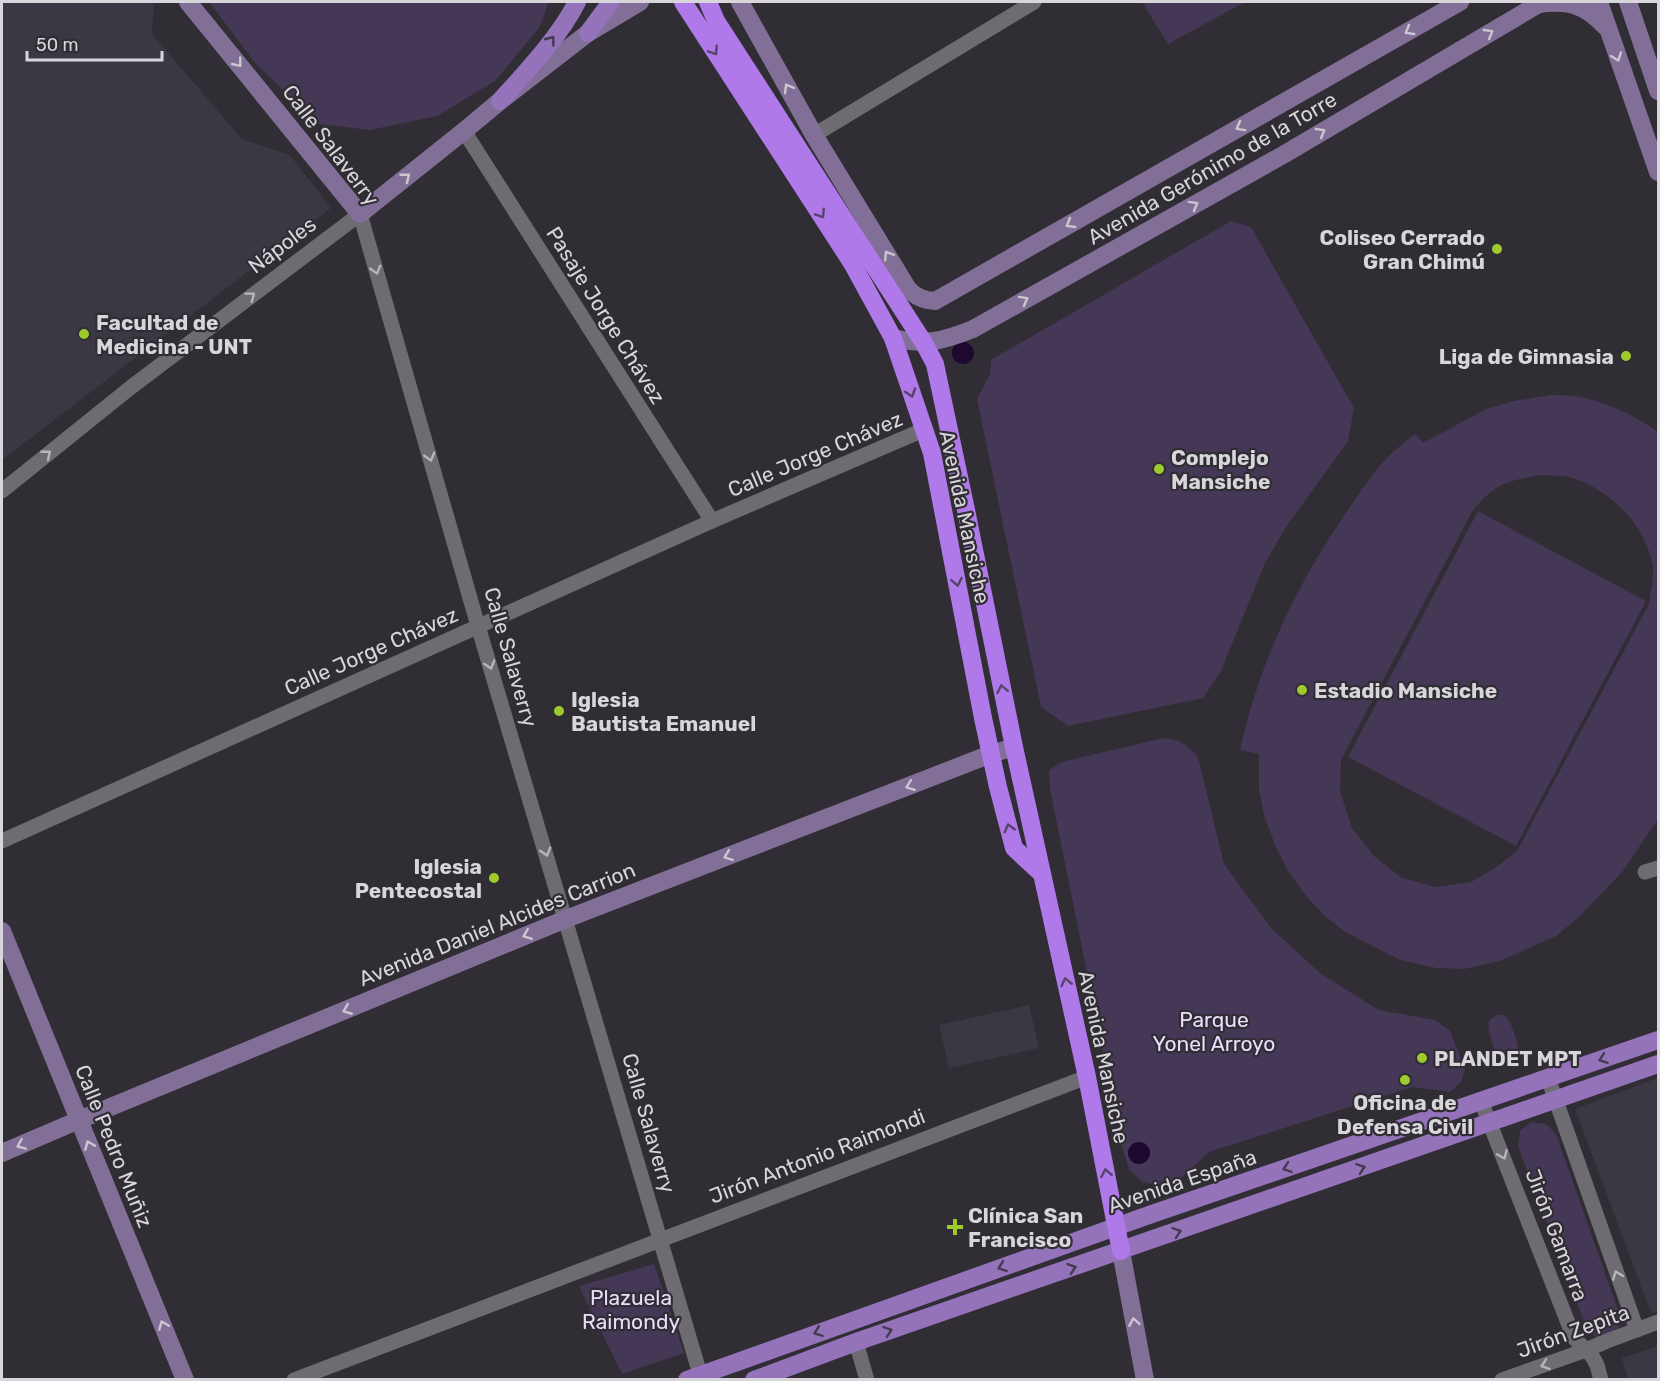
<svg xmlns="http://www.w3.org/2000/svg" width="1660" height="1381" viewBox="0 0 1660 1381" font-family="Rubik,sans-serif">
<rect width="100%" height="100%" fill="#302d34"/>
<g fill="#3c3843">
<path d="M 7,2 L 154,2 L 152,34 L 242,139 L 290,155 L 331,208 L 2,460 L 2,6 Z"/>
<path d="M 1029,1005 L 1039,1048 L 949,1068 L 939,1025 Z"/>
<path d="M 1658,1078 L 1658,1311 L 1651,1313 L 1575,1109 Z"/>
<path d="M 1658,1346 L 1658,1379 L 1628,1379 L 1622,1358 Z"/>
</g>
<g fill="#453756" fill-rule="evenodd">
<path d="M 209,2 L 549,2 L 539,28 L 495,81 L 437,116 L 370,130 L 318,124 L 256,64 Z"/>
<path d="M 1142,2 L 1245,2 L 1168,44 Z"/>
<path d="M 1231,221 L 1251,227 L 1354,408 L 1348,441 L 1286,527 L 1265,563 L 1221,671 L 1203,698 L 1068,726 L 1041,707 L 977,399 L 990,374 L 991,360 Z"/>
<path d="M 1551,395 C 1559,395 1568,395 1575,396 C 1604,401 1635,415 1658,432 L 1658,819 L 1623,871 L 1579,917 L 1556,936 L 1500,961 L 1464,969 L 1436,968 L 1400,960 L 1345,932 L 1325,916 L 1306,896 L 1288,871 L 1275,845 L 1264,815 L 1259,790 L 1259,754 L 1240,750 C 1259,664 1294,590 1343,517 C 1357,497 1370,475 1387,458 C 1395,449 1406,442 1415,434 L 1423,443 L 1486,409 L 1514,401 ZM 1542,475 C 1553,476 1568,475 1578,480 C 1615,494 1647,528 1653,568 C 1654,579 1650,593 1649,604 L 1517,851 L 1495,868 L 1471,882 L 1436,887 L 1402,878 L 1374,856 L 1352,828 L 1340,791 L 1341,760 L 1472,512 C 1495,483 1507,481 1542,475 Z"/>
<path d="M 1478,511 L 1646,601 L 1516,846 L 1348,757 Z"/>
<path d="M 1163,738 C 1180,739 1187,745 1198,757 L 1224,864 L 1271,928 L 1320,973 L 1379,1010 L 1435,1020 L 1450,1031 L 1465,1070 L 1461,1082 L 1450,1092 L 1412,1087 L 1209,1152 L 1178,1181 L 1157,1185 L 1142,1182 L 1129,1169 L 1122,1146 L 1050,789 L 1049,770 L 1062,762 Z"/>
<path d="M 1497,1015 C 1501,1015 1502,1014 1506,1017 C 1511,1020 1519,1045 1518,1051 C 1516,1070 1498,1061 1494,1048 C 1491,1039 1487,1030 1489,1021 Z"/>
<path d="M 1531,1122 L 1546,1124 L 1556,1134 L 1619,1313 C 1623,1330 1612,1340 1595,1337 L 1585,1324 L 1518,1146 L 1520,1131 Z"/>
<path d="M 654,1264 L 684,1353 L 622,1374 L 579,1286 Z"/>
</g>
<g fill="#1d082f">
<circle cx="963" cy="353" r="11"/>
<circle cx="1139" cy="1153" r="11"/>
</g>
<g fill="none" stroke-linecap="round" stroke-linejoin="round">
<g stroke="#6e6b73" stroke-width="15">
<path d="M 464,131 L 712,521"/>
<path d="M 814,135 L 1034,2"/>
<path d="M 2,491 L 130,388 L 360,214 L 478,626 L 700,1374"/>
<path d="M 2,841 L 712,521 L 923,430"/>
<path d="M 1645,872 L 1658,868"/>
<path d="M 1548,1078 L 1637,1330"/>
<path d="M 1481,1101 L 1574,1338 L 1592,1356 L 1597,1365 L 1601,1380"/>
<path d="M 856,1342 L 867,1380"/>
<path d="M 294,1380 L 1087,1077"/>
<path d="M 1502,1380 L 1586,1350 L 1607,1341 L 1658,1322"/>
</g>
<g stroke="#826f97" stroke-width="18">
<path d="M 188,2 L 360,214 L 464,131 L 500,101 L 588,33 L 640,2"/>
<path d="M 740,2 L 814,135 L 908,289 C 916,297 923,300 935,301 L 1460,2"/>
<path d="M 1599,2 L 1658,172"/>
<path d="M 1628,2 L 1658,91"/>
<path d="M 1538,4 C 1569,0 1584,4 1606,27"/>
<path d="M 893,338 C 925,346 943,341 973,329 L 1283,155 L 1542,2"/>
<path d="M 2,931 L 185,1380"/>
<path d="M 2,1153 L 79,1120 L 566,919 L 991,754 L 1014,747"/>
<path d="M 1121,1251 L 1145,1380"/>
</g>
<g stroke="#9573ba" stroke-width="18">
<path d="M 588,33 L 611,2"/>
<path d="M 500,101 C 526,72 560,36 577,2"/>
<path d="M 687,1380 L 1149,1215 L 1658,1040"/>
<path d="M 754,1380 L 856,1342 L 1658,1064"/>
</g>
<g stroke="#af79ea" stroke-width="18">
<path d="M 683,2 L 852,263 L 893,338 L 932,453 L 983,718 L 998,787 L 1014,848 L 1042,874"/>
<path d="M 708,2 L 716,21 L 924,343 L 935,364 L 965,505 L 1014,747 L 1087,1077 L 1121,1251"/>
</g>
</g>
<defs><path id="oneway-chevron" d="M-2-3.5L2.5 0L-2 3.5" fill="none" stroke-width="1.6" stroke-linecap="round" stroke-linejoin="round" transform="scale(1.5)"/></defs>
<g stroke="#cbc7d1">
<use href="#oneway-chevron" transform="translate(1409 31) rotate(150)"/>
<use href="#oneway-chevron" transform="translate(1489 33) rotate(-31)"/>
<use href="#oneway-chevron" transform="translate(1617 57) rotate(70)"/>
<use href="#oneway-chevron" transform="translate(238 63) rotate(51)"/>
<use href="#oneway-chevron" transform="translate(788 88) rotate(-120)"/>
<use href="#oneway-chevron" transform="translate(1240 127) rotate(151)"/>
<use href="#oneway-chevron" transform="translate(1321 132) rotate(-31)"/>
<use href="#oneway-chevron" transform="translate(406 177) rotate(-38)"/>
<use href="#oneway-chevron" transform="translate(1194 205) rotate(-29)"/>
<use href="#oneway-chevron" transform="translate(1070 224) rotate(150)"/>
<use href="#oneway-chevron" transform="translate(888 255) rotate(-122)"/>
<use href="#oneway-chevron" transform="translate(1024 300) rotate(-29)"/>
<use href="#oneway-chevron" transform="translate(910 786) rotate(159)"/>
<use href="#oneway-chevron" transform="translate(728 856) rotate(159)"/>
<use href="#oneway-chevron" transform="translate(527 935) rotate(158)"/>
<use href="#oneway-chevron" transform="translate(347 1010) rotate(158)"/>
<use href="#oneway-chevron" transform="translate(21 1145) rotate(157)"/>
<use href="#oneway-chevron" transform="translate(89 1145) rotate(-112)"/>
<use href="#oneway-chevron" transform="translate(1134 1322) rotate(-100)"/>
<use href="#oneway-chevron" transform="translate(163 1325) rotate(-112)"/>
</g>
<g stroke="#443b4f">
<use href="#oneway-chevron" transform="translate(551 40) rotate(-53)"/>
<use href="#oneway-chevron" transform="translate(1603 1059) rotate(161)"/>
<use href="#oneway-chevron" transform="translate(1287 1168) rotate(161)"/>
<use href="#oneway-chevron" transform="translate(1361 1168) rotate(-19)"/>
<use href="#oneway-chevron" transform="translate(1177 1232) rotate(-19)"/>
<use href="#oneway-chevron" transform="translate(1002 1267) rotate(160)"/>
<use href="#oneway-chevron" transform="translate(1072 1268) rotate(-19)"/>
<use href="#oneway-chevron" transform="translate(888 1331) rotate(-19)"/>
<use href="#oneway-chevron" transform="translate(818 1332) rotate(160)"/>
</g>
<g stroke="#56446b">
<use href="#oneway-chevron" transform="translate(714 51) rotate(57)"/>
<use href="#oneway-chevron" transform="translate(821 214) rotate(57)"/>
<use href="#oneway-chevron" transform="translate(911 393) rotate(72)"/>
<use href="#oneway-chevron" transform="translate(957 582) rotate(79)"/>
<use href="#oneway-chevron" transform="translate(1002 689) rotate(-101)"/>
<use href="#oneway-chevron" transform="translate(1009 828) rotate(-105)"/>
<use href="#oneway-chevron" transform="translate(1066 982) rotate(-103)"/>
<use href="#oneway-chevron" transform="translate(1106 1173) rotate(-101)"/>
</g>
<g stroke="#b8b6bc">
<use href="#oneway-chevron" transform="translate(376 270) rotate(74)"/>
<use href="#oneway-chevron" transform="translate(251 296) rotate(-37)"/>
<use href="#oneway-chevron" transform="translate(47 454) rotate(-39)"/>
<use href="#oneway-chevron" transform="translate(430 457) rotate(74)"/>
<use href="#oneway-chevron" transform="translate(490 665) rotate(73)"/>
<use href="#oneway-chevron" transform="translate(546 852) rotate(73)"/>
<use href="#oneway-chevron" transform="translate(1503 1155) rotate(67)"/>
<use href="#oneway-chevron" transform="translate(1617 1275) rotate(-110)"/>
<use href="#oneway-chevron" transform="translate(1545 1365) rotate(161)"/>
</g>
<g fill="#9fca2d" stroke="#302d34" stroke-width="2">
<circle cx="1497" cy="249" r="6"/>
<circle cx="84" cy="334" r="6"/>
<circle cx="1626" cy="356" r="6"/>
<circle cx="1159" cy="469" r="6"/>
<circle cx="1302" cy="690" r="6"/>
<circle cx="559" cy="711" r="6"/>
<circle cx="494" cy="878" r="6"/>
<circle cx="1422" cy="1058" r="6"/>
<circle cx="1405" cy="1080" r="6"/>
<path d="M952 1218h6v6h6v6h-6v6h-6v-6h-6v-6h6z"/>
</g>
<g text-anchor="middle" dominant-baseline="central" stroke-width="4.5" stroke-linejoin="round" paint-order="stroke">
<g font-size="21" fill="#d8d6db" stroke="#302d34">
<text transform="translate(331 145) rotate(53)">Calle Salaverry</text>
<text transform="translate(1212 168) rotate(-30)">Avenida Gerónimo de la Torre</text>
<text transform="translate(282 245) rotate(-37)">Nápoles</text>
<text transform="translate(606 315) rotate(58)">Pasaje Jorge Chávez</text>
<text transform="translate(815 454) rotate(-23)">Calle Jorge Chávez</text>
<text transform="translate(965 517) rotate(78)">Avenida Mansiche</text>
<text transform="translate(371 651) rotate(-24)">Calle Jorge Chávez</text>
<text transform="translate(511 657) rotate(74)">Calle Salaverry</text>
<text transform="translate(497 924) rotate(-22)">Avenida Daniel Alcides Carrion</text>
<text transform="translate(1104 1057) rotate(78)">Avenida Mansiche</text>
<text transform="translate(649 1123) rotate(74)">Calle Salaverry</text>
<text transform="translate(114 1146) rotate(68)">Calle Pedro Muñiz</text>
<text transform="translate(817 1156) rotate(-21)">Jirón Antonio Raimondi</text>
<text transform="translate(1182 1181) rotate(-19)">Avenida España</text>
<text transform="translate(1557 1235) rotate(69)">Jirón Gamarra</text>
<text transform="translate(1573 1331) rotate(-20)">Jirón Zepita</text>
</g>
<g font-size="21" font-weight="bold" fill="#d8d6db" stroke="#302d34" text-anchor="start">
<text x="1485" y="237" text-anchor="end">Coliseo Cerrado<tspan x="1485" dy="24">Gran Chimú</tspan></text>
<text x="96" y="322">Facultad de<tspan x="96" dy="24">Medicina - UNT</tspan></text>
<text x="1614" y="356" text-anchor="end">Liga de Gimnasia</text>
<text x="1171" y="457">Complejo<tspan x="1171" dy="24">Mansiche</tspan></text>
<text x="1314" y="690">Estadio Mansiche</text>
<text x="571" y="699">Iglesia<tspan x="571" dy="24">Bautista Emanuel</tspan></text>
<text x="482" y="866" text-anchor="end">Iglesia<tspan x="482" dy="24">Pentecostal</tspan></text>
<text x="1434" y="1058">PLANDET MPT</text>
<text x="1405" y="1102" text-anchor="middle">Oficina de<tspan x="1405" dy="24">Defensa Civil</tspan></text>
<text x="968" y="1215">Clínica San<tspan x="968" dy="24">Francisco</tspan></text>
</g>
<g font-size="21" fill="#eadefc" stroke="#302d34">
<text x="1214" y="1019">Parque<tspan x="1214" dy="24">Yonel Arroyo</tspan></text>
<text x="631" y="1297">Plazuela<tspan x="631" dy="24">Raimondy</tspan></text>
</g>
</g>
<rect width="1660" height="1381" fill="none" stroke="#d8d6db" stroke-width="6"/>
<path d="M27 51v9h135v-9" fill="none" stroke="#d8d6db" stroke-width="3"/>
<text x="36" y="51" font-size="18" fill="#d8d6db" stroke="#302d34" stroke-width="4.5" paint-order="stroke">50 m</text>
</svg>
